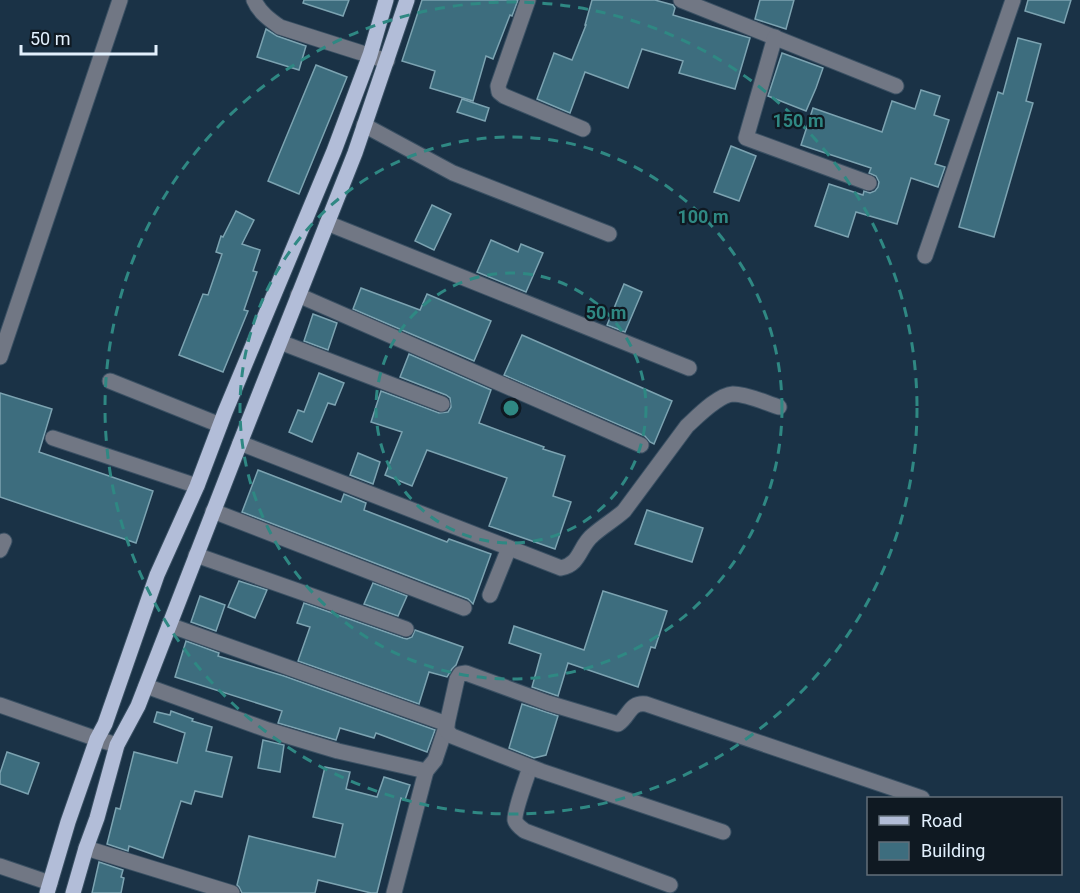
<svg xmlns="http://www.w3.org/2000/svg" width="1080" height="893" viewBox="0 0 1080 893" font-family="Roboto,sans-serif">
<rect width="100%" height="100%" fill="#1a3246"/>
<g fill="#3d6d7e" stroke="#7ca3b1" stroke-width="1.5">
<path d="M 304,0 L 349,0 L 343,16 L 303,3 Z"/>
<path d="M 422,0 L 518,0 L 512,16 L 510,15 L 493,59 L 486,56 L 473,101 L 430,88 L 435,71 L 402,61 Z"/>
<path d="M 592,0 L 655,0 L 673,5 L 675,8 L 673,15 L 750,38 L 735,89 L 679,73 L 683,61 L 642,49 L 628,88 L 585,72 L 570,113 L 537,99 L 554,53 L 572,60 L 586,25 L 585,25 Z"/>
<path d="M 760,0 L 794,0 L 786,29 L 755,19 Z"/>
<path d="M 1028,0 L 1071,0 L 1064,23 L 1025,11 Z"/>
<path d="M 266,29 L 277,36 L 306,46 L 299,70 L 257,57 Z"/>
<path d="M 1018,38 L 1041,44 L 1026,101 L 1033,103 L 994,237 L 959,227 L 998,92 L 1003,94 Z"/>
<path d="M 782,53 L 823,68 L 816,88 L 806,111 L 768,96 Z"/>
<path d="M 316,65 L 347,77 L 299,194 L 268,181 Z"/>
<path d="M 921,90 L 940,96 L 934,115 L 949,120 L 935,164 L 945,167 L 938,187 L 911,178 L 897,224 L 856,212 L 848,237 L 815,226 L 829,184 L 863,195 L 864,191 L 870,193 L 875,191 L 878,187 L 879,182 L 876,176 L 869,173 L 871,168 L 801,145 L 813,108 L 882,132 L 892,101 L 915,109 Z"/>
<path d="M 462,99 L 489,108 L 485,121 L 457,112 Z"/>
<path d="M 731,146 L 756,156 L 739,201 L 714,192 Z"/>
<path d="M 432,205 L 451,214 L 434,250 L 415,241 Z"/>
<path d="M 236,211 L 254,220 L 242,244 L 260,250 L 253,271 L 257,272 L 244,310 L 248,311 L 223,372 L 179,355 L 203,294 L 208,295 L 222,254 L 216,252 L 221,236 L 223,237 Z"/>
<path d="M 491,240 L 518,252 L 521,244 L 543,253 L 526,292 L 477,272 Z"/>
<path d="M 624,284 L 642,292 L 625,332 L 607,325 Z"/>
<path d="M 361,288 L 420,310 L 427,294 L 491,321 L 474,361 L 353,309 Z"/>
<path d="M 313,314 L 337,323 L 328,350 L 304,341 Z"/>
<path d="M 522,335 L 672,401 L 654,444 L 650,442 L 645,436 L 504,375 Z"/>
<path d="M 409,354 L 491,390 L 479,423 L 544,447 L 543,449 L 565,456 L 553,496 L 571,502 L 555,549 L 489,526 L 507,478 L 427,450 L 412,486 L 385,475 L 402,432 L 371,422 L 381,391 L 439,413 L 448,412 L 451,407 L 450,398 L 446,395 L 400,377 Z"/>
<path d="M 319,373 L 344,383 L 335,405 L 328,403 L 312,442 L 289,432 L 298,410 L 304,412 Z"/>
<path d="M 0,393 L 52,409 L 39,452 L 153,491 L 136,543 L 0,497 Z"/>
<path d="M 358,453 L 380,462 L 373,484 L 350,475 Z"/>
<path d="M 258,470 L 341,502 L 344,494 L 366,503 L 364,510 L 447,542 L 449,539 L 491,554 L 473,604 L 468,599 L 242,512 Z"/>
<path d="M 647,510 L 703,528 L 692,562 L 635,544 Z"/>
<path d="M 239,581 L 267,590 L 255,618 L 228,607 Z"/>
<path d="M 373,583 L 407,596 L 398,616 L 364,604 Z"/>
<path d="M 603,591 L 667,611 L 655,648 L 651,647 L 638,687 L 568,663 L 558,696 L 532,687 L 541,654 L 509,643 L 514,626 L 584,650 Z"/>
<path d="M 200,596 L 225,605 L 216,631 L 191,622 Z"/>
<path d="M 304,603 L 403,638 L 407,639 L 412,637 L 415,630 L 463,647 L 456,665 L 452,669 L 447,677 L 429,672 L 419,704 L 298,661 L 310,627 L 297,623 Z"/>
<path d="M 186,641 L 219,653 L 218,656 L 284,676 L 435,730 L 427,752 L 376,733 L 374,738 L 340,728 L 336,740 L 278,723 L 282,711 L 175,677 Z"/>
<path d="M 522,704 L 558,716 L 546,755 L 534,758 L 509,748 Z"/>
<path d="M 171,711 L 193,719 L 192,721 L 212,727 L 206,751 L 232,757 L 222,797 L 195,791 L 191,804 L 181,801 L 163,858 L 129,846 L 128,851 L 107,844 L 116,808 L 120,809 L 134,752 L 177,763 L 185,733 L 154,722 L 157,712 L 170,715 Z"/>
<path d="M 263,740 L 284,745 L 280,772 L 258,768 Z"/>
<path d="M 7,752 L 39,763 L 28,794 L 0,784 L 0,773 Z"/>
<path d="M 325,767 L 350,772 L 346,789 L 377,797 L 384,777 L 410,785 L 405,800 L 401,798 L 377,893 L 371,893 L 318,880 L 315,893 L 242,893 L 239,887 L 237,885 L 249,836 L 335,857 L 343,824 L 313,817 Z"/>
<path d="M 99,862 L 123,870 L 121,877 L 124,878 L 121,893 L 92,893 Z"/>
</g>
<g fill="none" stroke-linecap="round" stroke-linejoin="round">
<defs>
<g id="minor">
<path d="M 254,0 C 259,12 270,20 280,27 L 387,61"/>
<path d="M 528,0 L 498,86 L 499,92 L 504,96 L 583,129"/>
<path d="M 681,0 L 896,86"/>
<path d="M 775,37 L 746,138 L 869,183"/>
<path d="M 364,125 L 453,173 L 609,234"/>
<path d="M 327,223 L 689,368"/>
<path d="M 925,256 L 1013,0"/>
<path d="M 298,295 L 641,445"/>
<path d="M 280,342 L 442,404"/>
<path d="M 0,357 L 120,0"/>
<path d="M 110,381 L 220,425"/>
<path d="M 53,438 L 197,486"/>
<path d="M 240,443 L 561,568 C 581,564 579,546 593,535 C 603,526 614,520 624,511 L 687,426 C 698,416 718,395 733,394 C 747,394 766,403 779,407"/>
<path d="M 213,511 L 464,608"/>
<path d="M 0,550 L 4,541"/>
<path d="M 196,555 L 406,629"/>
<path d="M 490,595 L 509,548"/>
<path d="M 146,686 L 268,730 L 338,751 L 426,771 L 435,760 L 447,724 L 169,625"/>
<path d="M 0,705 L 97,739 L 117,745"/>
<path d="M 530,767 C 527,777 514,811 515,820 C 516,825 521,828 525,831 L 670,885"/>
<path d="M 723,832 L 541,771 L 452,736 L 447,731 L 447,724 L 457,679 L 460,674 L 466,673 L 548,703 L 618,724 C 630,716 629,702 646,704 L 922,798"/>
<path d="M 86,848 L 232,893"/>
<path d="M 0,866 L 50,883"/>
<path d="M 394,893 L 426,771"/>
</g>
<g id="major">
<path d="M 47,893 L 68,822 L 97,739 L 105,724 L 157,575 L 197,486 L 225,412 L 334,151 L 370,55 L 386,0"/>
<path d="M 73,893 L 86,848 L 97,818 L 117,745 L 138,706 L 240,443 L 355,153 L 407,0"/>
</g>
</defs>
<use href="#minor" stroke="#3a5063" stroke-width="17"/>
<use href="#major" stroke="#3a5063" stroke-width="17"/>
<use href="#minor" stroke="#717784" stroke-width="15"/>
<use href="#major" stroke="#b2bdd8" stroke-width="15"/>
</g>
<g fill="none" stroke="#2f8883" stroke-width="3" stroke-dasharray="10 8">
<circle cx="511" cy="408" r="135"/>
<circle cx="511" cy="408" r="271"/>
<circle cx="511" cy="408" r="406"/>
</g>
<circle cx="511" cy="408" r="9" fill="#2f8883" stroke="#0f1922" stroke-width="3"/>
<g font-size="18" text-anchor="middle" font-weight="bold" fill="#2f8883" stroke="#0f1922" stroke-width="4.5" stroke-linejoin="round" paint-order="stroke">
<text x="798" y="127">150 m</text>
<text x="703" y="223">100 m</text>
<text x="606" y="319">50 m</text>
</g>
<rect x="867" y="797" width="195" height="78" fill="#0f1922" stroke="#636f7a" stroke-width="1.5"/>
<rect x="879" y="816" width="30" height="9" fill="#b2bdd8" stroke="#636f7a" stroke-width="1.5"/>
<text x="921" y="827" font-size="18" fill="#e2f0fd">Road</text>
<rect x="879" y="842" width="30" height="18" fill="#3d6d7e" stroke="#636f7a" stroke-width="1.5"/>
<text x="921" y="857" font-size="18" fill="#e2f0fd">Building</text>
<path d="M21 45v9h135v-9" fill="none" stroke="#e2f0fd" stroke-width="3"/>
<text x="30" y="45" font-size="18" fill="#e2f0fd" stroke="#0f1922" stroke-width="4.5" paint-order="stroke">50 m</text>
</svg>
